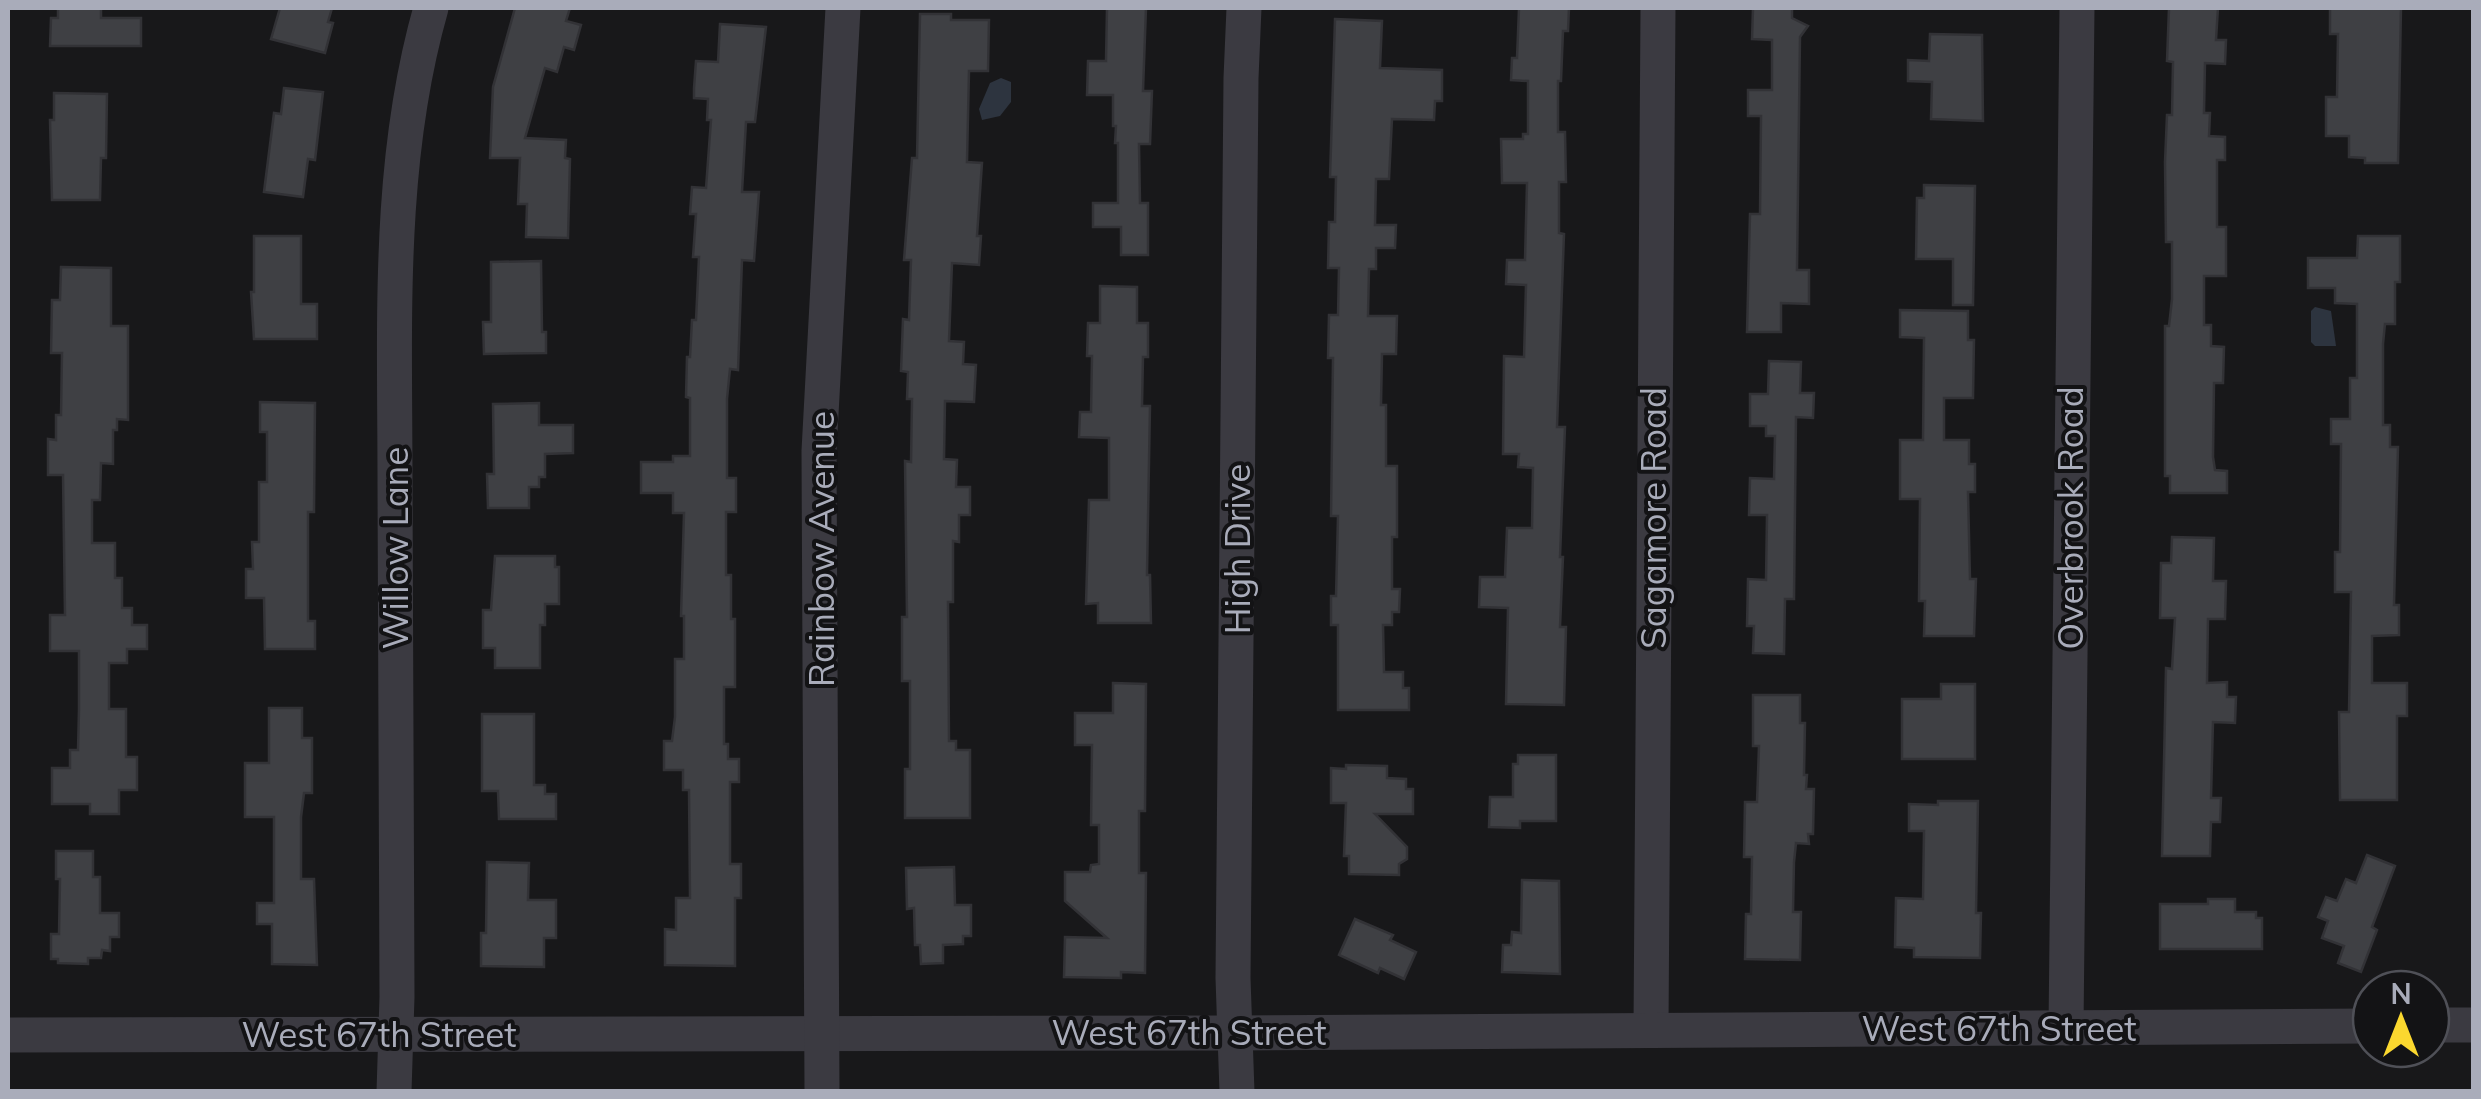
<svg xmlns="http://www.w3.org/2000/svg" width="2481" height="1099" viewBox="0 0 2481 1099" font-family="Mulish,sans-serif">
<rect width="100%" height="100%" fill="#18181a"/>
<g fill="#2d343f">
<path d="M 1001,78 L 1011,82 L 1011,102 L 1000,116 L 982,120 L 979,109 L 990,83 Z"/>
<path d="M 2315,307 L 2331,311 L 2336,346 L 2315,346 L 2311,342 L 2311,311 Z"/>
</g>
<g fill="#3f4044" stroke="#323236" stroke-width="2.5">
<path d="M 58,8 L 101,8 L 101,18 L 141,18 L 141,46 L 50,46 L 51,18 L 58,18 Z"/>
<path d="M 280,8 L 332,8 L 328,22 L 333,23 L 325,53 L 271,39 Z"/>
<path d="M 515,8 L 570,8 L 566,21 L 581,25 L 574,50 L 564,47 L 557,72 L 545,68 L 525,138 L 566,140 L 565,158 L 570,159 L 568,238 L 526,237 L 527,204 L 518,204 L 520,158 L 490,158 L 493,87 Z"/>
<path d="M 1107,8 L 1146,8 L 1143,91 L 1152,91 L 1150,144 L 1139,144 L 1140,203 L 1148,203 L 1148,255 L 1121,255 L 1121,227 L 1093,227 L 1093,203 L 1118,203 L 1118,143 L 1115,143 L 1116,126 L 1113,126 L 1113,95 L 1087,95 L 1088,61 L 1106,61 Z"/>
<path d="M 1519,8 L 1569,8 L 1568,31 L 1563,31 L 1561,81 L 1558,81 L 1558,132 L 1565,132 L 1566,182 L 1559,182 L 1559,233 L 1564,234 L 1557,427 L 1565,427 L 1560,557 L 1563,557 L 1560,627 L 1566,627 L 1564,705 L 1506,704 L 1508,608 L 1479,607 L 1480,577 L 1505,577 L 1507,528 L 1532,528 L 1533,468 L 1518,467 L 1519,454 L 1503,454 L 1504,356 L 1524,357 L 1526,285 L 1506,284 L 1507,260 L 1525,260 L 1527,183 L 1502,183 L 1501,139 L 1523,139 L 1523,134 L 1528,134 L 1528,81 L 1511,80 L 1512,58 L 1517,58 Z"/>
<path d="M 1753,8 L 1792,8 L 1792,18 L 1808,26 L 1800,37 L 1797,270 L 1809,270 L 1809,304 L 1781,303 L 1781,332 L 1747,332 L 1750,214 L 1760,214 L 1761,116 L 1748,116 L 1748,90 L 1772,90 L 1772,40 L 1752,39 Z"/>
<path d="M 2169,8 L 2218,8 L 2216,40 L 2226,40 L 2225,64 L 2205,63 L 2204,113 L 2210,113 L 2209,136 L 2225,137 L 2225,160 L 2217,160 L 2217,227 L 2226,227 L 2226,276 L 2204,276 L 2204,325 L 2211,325 L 2211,346 L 2224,347 L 2223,383 L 2214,383 L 2213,457 L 2215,470 L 2227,471 L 2227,493 L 2170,493 L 2170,476 L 2165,476 L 2165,326 L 2169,326 L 2172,299 L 2172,242 L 2166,242 L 2165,162 L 2167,115 L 2172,115 L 2173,62 L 2167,61 Z"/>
<path d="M 2330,8 L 2401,8 L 2398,163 L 2365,163 L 2365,158 L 2349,157 L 2349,136 L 2326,136 L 2326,97 L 2337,97 L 2338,34 L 2330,34 Z"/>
<path d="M 920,14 L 951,14 L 951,20 L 989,20 L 988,71 L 969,71 L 967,162 L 982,163 L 977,236 L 981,236 L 979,265 L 952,263 L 949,341 L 964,342 L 963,364 L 976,365 L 974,402 L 945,401 L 944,459 L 957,460 L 956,487 L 970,487 L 970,515 L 959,515 L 959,542 L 953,541 L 953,602 L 948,602 L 949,741 L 956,741 L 956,750 L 970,750 L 970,818 L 905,818 L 905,769 L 910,769 L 910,681 L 902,681 L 902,617 L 907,617 L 905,461 L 911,462 L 912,399 L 907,399 L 908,372 L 901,371 L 903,319 L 909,320 L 911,260 L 904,260 L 912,158 L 917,158 Z"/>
<path d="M 1335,19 L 1382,21 L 1380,68 L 1442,70 L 1442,101 L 1435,101 L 1434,120 L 1392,119 L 1389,179 L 1376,179 L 1375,225 L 1396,225 L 1395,248 L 1376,248 L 1376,269 L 1369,269 L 1368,316 L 1397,316 L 1396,354 L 1382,354 L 1381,405 L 1386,405 L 1386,466 L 1397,466 L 1397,537 L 1392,537 L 1392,589 L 1400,589 L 1399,612 L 1392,612 L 1392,625 L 1383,625 L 1384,672 L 1403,672 L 1403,688 L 1409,688 L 1409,710 L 1338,710 L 1338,625 L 1331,625 L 1331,596 L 1336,596 L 1338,516 L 1331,516 L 1333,358 L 1328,358 L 1329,315 L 1338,315 L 1339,268 L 1328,268 L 1329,222 L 1335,222 L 1336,177 L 1330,177 Z"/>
<path d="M 720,24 L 766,27 L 755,122 L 746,122 L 742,192 L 759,192 L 754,261 L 742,260 L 738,370 L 730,369 L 727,399 L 727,478 L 736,478 L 736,512 L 726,512 L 726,575 L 731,575 L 731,619 L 735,619 L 735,687 L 724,687 L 724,744 L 728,744 L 728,759 L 739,759 L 739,782 L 730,782 L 730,864 L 741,864 L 741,898 L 735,898 L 735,966 L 665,965 L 665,929 L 676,930 L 676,898 L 690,898 L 689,790 L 683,790 L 683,770 L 664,770 L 664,741 L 672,741 L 675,717 L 675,659 L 684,659 L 684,616 L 681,616 L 684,513 L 673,513 L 673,493 L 641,493 L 641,462 L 673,462 L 673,456 L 690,456 L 690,398 L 686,397 L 687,357 L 690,357 L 692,320 L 696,320 L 699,257 L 693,257 L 696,214 L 690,214 L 692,187 L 706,188 L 711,120 L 707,120 L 708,99 L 694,98 L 694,88 L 696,61 L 718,62 Z"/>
<path d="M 1930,34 L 1982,35 L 1983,121 L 1931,119 L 1932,82 L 1908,81 L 1908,60 L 1929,61 Z"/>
<path d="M 284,88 L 323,92 L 315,160 L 308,159 L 303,197 L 264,192 L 274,113 L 281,114 Z"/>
<path d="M 54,93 L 107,94 L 106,158 L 101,158 L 100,200 L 52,200 L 50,120 L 54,120 Z"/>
<path d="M 1924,185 L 1975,186 L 1973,305 L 1953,305 L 1953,259 L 1916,259 L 1917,198 L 1924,198 Z"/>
<path d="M 254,236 L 301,236 L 301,304 L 317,304 L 317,339 L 254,339 L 251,292 L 254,292 Z"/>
<path d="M 2358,236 L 2400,236 L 2400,282 L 2395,282 L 2395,324 L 2385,324 L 2383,344 L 2383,425 L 2390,425 L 2390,447 L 2398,447 L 2394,605 L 2399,605 L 2399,635 L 2372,636 L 2372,683 L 2407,683 L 2407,716 L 2397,716 L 2397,800 L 2340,800 L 2339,712 L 2349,712 L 2351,592 L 2335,592 L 2335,552 L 2340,552 L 2341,444 L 2331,444 L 2331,419 L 2350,419 L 2350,378 L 2357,378 L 2357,304 L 2335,303 L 2335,288 L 2308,288 L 2308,258 L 2357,258 Z"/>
<path d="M 541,261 L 542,332 L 546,332 L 546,353 L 484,354 L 483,322 L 491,322 L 491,262 Z"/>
<path d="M 61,267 L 111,268 L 111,326 L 128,326 L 128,420 L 117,419 L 117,430 L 113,430 L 113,464 L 101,463 L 100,500 L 92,500 L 92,543 L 115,543 L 115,578 L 122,578 L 122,608 L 132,608 L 132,625 L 147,625 L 147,649 L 127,649 L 127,663 L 109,663 L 109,709 L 126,709 L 126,757 L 137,757 L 137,790 L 119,790 L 119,814 L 90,814 L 90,804 L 52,804 L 52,768 L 70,768 L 70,750 L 78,750 L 79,709 L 79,651 L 50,651 L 50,615 L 65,615 L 63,475 L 48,475 L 48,439 L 56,440 L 56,415 L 61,415 L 62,353 L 51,353 L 52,300 L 60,300 Z"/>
<path d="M 1100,286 L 1137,287 L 1137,323 L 1148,323 L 1148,357 L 1143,357 L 1142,406 L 1150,406 L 1147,575 L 1150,575 L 1151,623 L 1098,623 L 1098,603 L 1086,604 L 1089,500 L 1109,500 L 1109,438 L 1079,437 L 1080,412 L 1091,412 L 1092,356 L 1087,356 L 1088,323 L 1100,323 Z"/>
<path d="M 1900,310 L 1968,311 L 1968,340 L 1974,340 L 1973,398 L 1944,398 L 1944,440 L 1969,440 L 1969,464 L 1975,464 L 1975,492 L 1968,492 L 1970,579 L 1976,579 L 1974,636 L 1924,636 L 1925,601 L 1919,601 L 1920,499 L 1900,499 L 1900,440 L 1923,440 L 1924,338 L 1900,337 Z"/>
<path d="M 1769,361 L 1801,362 L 1800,393 L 1814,393 L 1813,418 L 1796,417 L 1794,599 L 1785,599 L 1784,654 L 1753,653 L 1754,626 L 1747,626 L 1748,579 L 1766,580 L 1767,515 L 1749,515 L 1750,478 L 1774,479 L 1775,436 L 1766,436 L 1766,426 L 1750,426 L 1750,394 L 1768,394 Z"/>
<path d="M 260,402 L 315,403 L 314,512 L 308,512 L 308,621 L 315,621 L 315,649 L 265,649 L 264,598 L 246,598 L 246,569 L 253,569 L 252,542 L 259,542 L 259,482 L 267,482 L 267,432 L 260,432 Z"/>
<path d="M 539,403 L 539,425 L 573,425 L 573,453 L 545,454 L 545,477 L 539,477 L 539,487 L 529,487 L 529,508 L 488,508 L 487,474 L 494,474 L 493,404 Z"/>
<path d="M 2172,537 L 2214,538 L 2213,581 L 2226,581 L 2225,619 L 2208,619 L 2207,683 L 2227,682 L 2227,697 L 2236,697 L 2235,723 L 2213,722 L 2211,798 L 2221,798 L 2220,822 L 2211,822 L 2210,856 L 2162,856 L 2166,668 L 2172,669 L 2175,618 L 2160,618 L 2161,563 L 2171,563 Z"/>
<path d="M 495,556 L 555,556 L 555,567 L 559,567 L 559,604 L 545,604 L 545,625 L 540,625 L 540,668 L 495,668 L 495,648 L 483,648 L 483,610 L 491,610 Z"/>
<path d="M 1113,683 L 1146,684 L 1145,811 L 1139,811 L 1139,873 L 1146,873 L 1145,973 L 1121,972 L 1121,978 L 1064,977 L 1065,937 L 1107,938 L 1065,901 L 1065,872 L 1090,872 L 1091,865 L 1099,864 L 1099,825 L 1091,825 L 1092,745 L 1075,745 L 1075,713 L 1113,713 Z"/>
<path d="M 1941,684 L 1975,684 L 1975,759 L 1902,759 L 1902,699 L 1941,699 Z"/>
<path d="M 1753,695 L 1800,695 L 1800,723 L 1805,723 L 1804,775 L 1807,775 L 1806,789 L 1814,789 L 1813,834 L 1808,834 L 1809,844 L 1796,843 L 1794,862 L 1793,912 L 1801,912 L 1800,960 L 1745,959 L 1746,914 L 1751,914 L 1752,857 L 1744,857 L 1745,802 L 1757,802 L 1759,746 L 1753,746 Z"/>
<path d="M 269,708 L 302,708 L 302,738 L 312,738 L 312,793 L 304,793 L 301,817 L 301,879 L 314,879 L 317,965 L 272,964 L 272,924 L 257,924 L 257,903 L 274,903 L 274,817 L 245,817 L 245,763 L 269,763 Z"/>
<path d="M 482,714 L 534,714 L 534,785 L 545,785 L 545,794 L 556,794 L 556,819 L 499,819 L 498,791 L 482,791 Z"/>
<path d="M 1518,755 L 1556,755 L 1556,821 L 1520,821 L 1520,828 L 1489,827 L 1490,797 L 1513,797 L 1513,764 L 1518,764 Z"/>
<path d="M 1346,765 L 1387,766 L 1387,778 L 1406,779 L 1406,789 L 1413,789 L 1413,814 L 1375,814 L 1407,847 L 1407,859 L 1399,864 L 1399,875 L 1349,874 L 1349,856 L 1344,856 L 1346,803 L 1331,803 L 1331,768 L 1346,769 Z"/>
<path d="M 1938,801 L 1978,801 L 1976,913 L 1981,913 L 1980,958 L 1914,957 L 1914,948 L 1895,947 L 1896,898 L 1923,899 L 1924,831 L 1909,831 L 1909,804 L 1938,805 Z"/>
<path d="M 56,851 L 93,851 L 93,877 L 100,877 L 100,913 L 119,913 L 119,937 L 110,937 L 110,951 L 102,950 L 101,958 L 88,958 L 88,964 L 58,963 L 58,959 L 51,959 L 51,934 L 59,934 L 60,879 L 56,879 Z"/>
<path d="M 2367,855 L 2395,866 L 2372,927 L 2377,930 L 2361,972 L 2338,963 L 2344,946 L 2322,938 L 2328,921 L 2318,917 L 2326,897 L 2337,901 L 2346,879 L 2356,883 Z"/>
<path d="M 487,862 L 529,863 L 528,900 L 556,900 L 556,938 L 544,938 L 544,967 L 481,966 L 481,933 L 486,933 Z"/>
<path d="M 954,867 L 955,905 L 971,905 L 971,936 L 963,936 L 963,944 L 943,945 L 943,963 L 921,964 L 920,945 L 915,945 L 914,908 L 907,909 L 906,868 Z"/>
<path d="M 1522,880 L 1559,881 L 1560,974 L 1502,972 L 1503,945 L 1511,945 L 1512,932 L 1521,933 Z"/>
<path d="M 2208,899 L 2235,899 L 2235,912 L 2256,912 L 2256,918 L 2262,918 L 2262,949 L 2160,949 L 2160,904 L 2208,904 Z"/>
<path d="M 1355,919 L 1393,935 L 1390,940 L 1416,952 L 1404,979 L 1380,968 L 1378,973 L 1339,955 Z"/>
</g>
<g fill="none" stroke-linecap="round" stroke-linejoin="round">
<g stroke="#3b3a41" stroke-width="35">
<path d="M 2431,1025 L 2474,1025"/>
<path d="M 2066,1028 L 2077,8"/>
<path d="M 1651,1029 L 1658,8"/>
<path d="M 8,1035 L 1236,1033 L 2371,1026"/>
<path d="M 394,1092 L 397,997 C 396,826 396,654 395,482 C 395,322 387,162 431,8"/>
<path d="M 822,1092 L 819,451 L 843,8"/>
<path d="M 1237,1092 L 1233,978 L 1241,78 L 1244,8"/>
</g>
</g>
<g text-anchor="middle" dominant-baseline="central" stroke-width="8" stroke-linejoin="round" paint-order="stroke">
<g font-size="35" fill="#a9acba" stroke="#131315">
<text transform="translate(1653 518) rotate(-90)">Sagamore Road</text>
<text transform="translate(2070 518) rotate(-90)">Overbrook Road</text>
<text transform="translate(395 548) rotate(-90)">Willow Lane</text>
<text transform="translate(821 549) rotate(-90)">Rainbow Avenue</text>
<text transform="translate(1237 549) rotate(-90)">High Drive</text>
<text x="1999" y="1028">West 67th Street</text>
<text x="1189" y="1032">West 67th Street</text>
<text x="379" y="1034">West 67th Street</text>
</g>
</g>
<rect width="2481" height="1099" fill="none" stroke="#a9acba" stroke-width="20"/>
<g transform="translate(2401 1019)"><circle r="48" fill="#131315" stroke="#4f5057" stroke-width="2.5"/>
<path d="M0-8L18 38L0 25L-18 38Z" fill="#fbd82f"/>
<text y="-15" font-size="28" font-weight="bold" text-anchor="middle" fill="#a9acba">N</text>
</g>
</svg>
